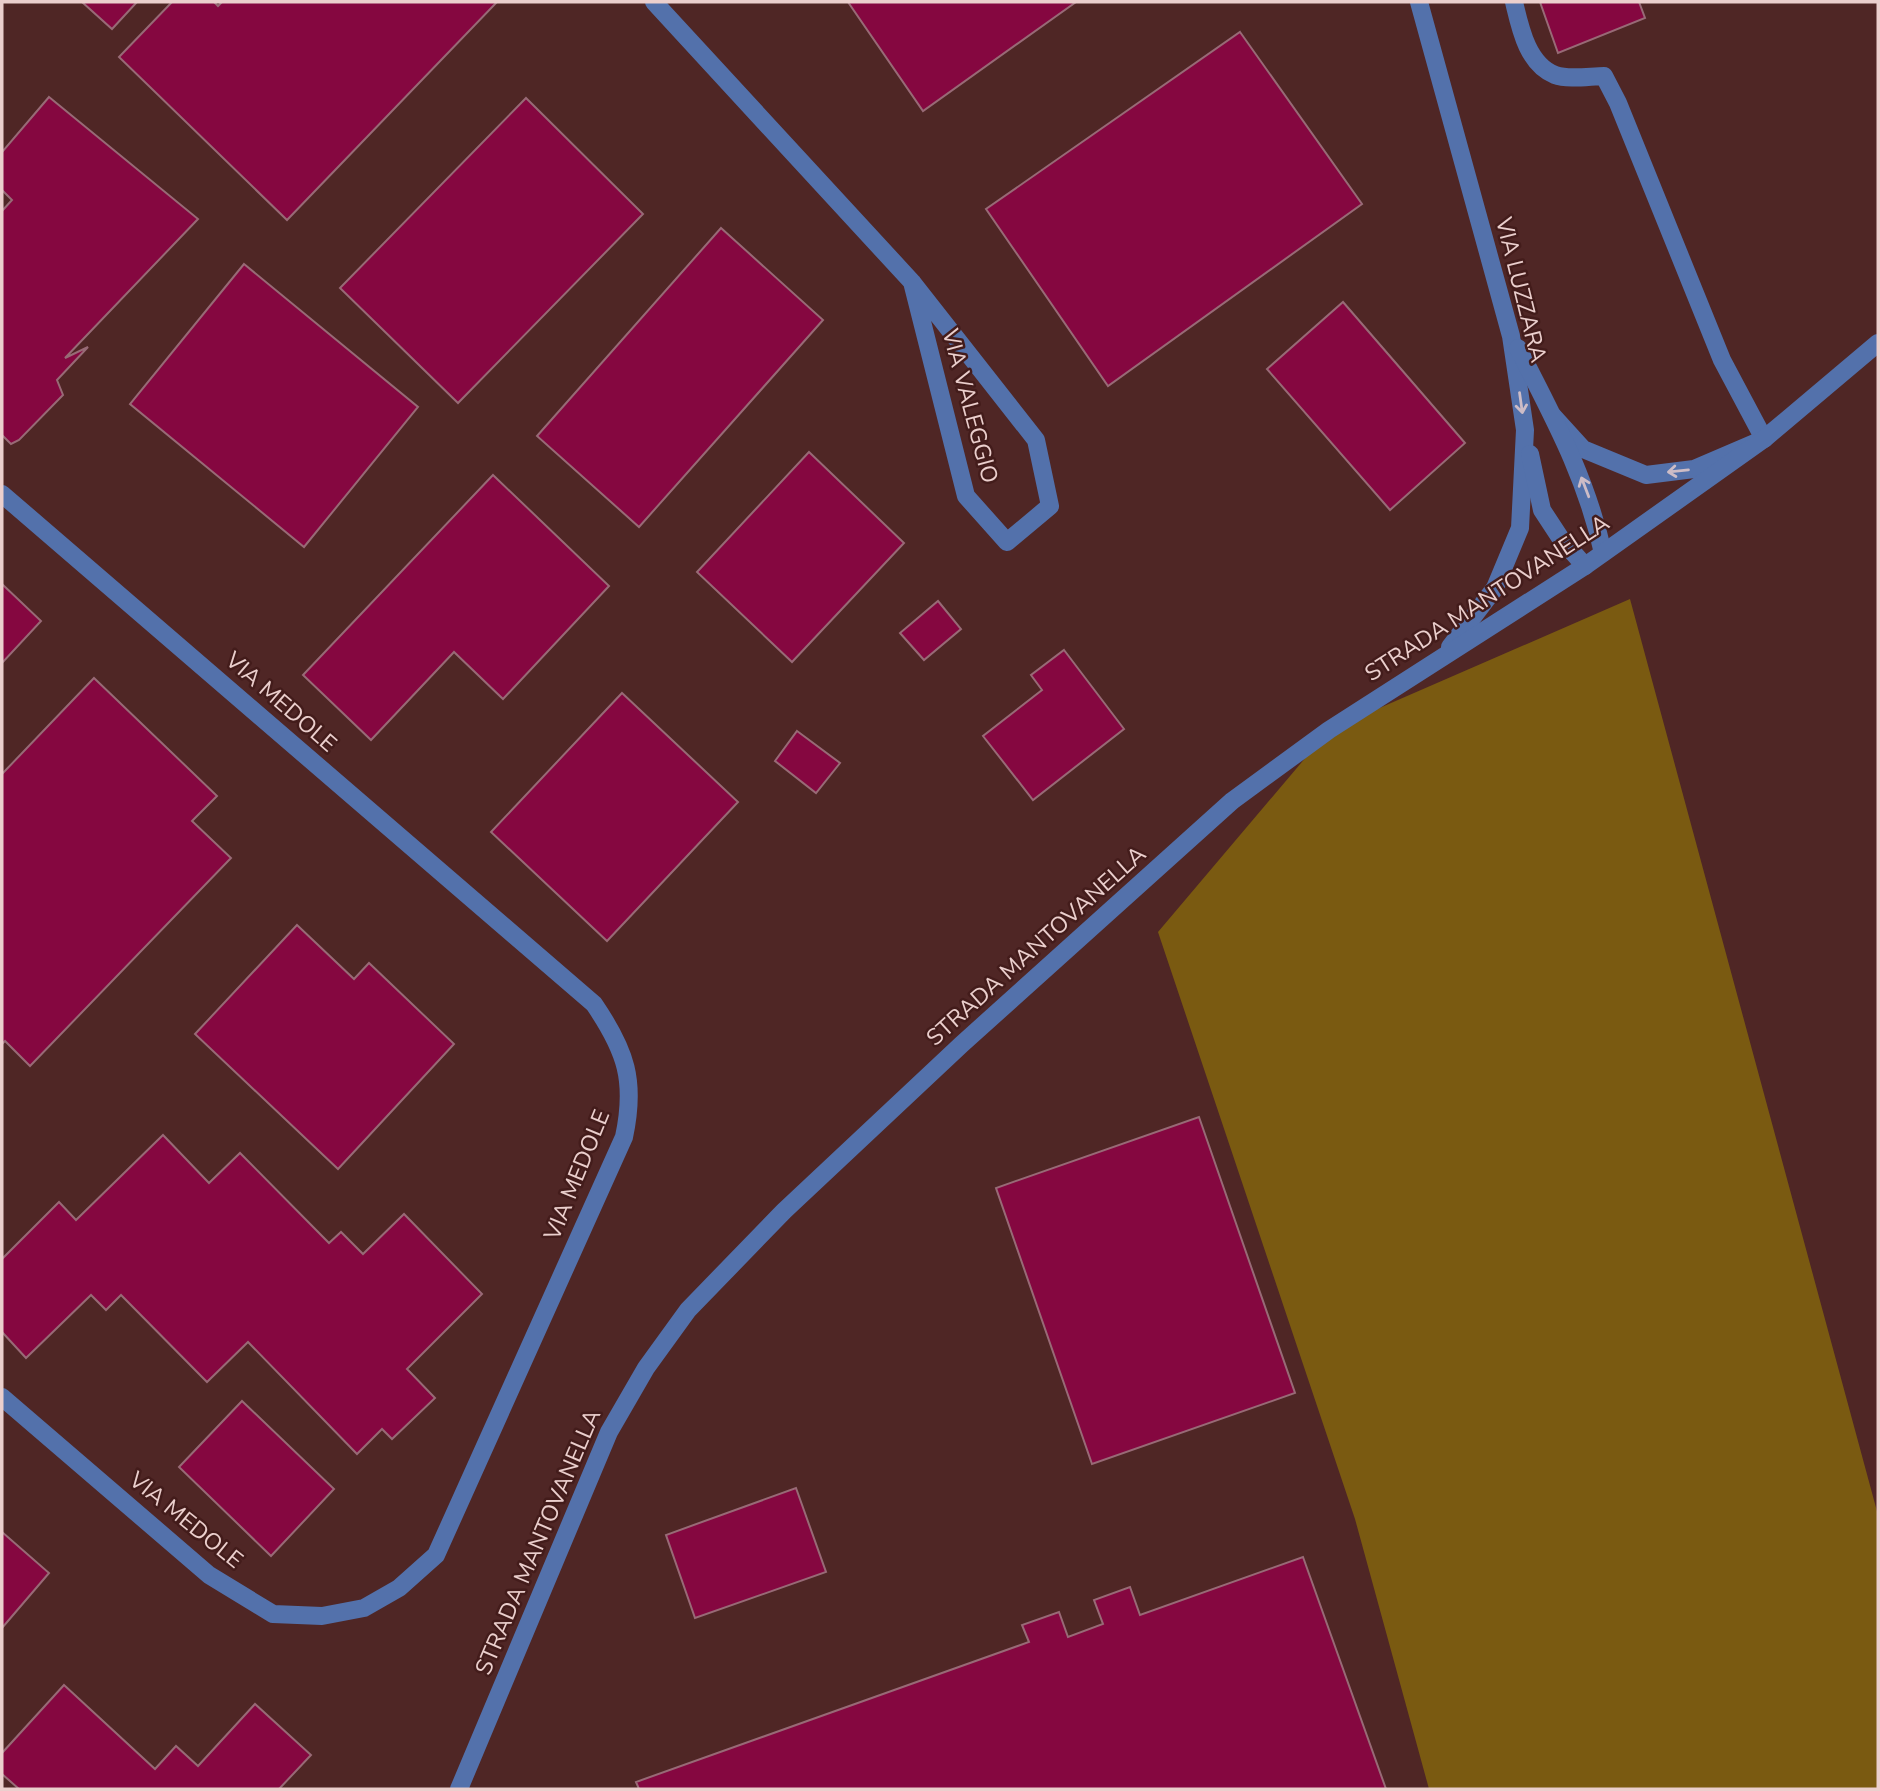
<svg xmlns="http://www.w3.org/2000/svg" width="1880" height="1791" viewBox="0 0 1880 1791" font-family="'Nunito Sans',sans-serif">
<rect width="100%" height="100%" fill="#4f2625"/>
<path fill="#7a5a11" d="M 1630,599 L 1878,1515 L 1878,1789 L 1429,1789 L 1355,1519 L 1158,932 L 1329,730 Z"/>
<g fill="#850740" stroke="#986a76" stroke-width="2">
<path d="M 82,2 L 137,2 L 112,29 Z"/>
<path d="M 172,2 L 214,2 L 218,6 L 222,2 L 497,2 L 287,220 L 119,57 Z"/>
<path d="M 848,2 L 1076,2 L 923,111 Z"/>
<path d="M 1540,2 L 1639,2 L 1645,18 L 1558,53 Z"/>
<path d="M 1240,32 L 1362,204 L 1108,386 L 986,209 Z"/>
<path d="M 49,97 L 198,219 L 65,358 L 88,347 L 57,380 L 63,395 L 19,440 L 11,444 L 2,435 L 2,211 L 12,200 L 2,190 L 2,152 Z"/>
<path d="M 526,98 L 643,214 L 458,403 L 340,288 Z"/>
<path d="M 721,228 L 823,320 L 639,527 L 537,436 Z"/>
<path d="M 244,264 L 418,407 L 304,547 L 130,404 Z"/>
<path d="M 1343,302 L 1465,443 L 1390,510 L 1267,369 Z"/>
<path d="M 809,452 L 904,543 L 792,662 L 697,572 Z"/>
<path d="M 493,475 L 609,586 L 503,699 L 454,652 L 371,740 L 303,675 Z"/>
<path d="M 2,584 L 41,621 L 2,663 Z"/>
<path d="M 938,601 L 961,629 L 924,660 L 900,633 Z"/>
<path d="M 1064,650 L 1124,729 L 1033,800 L 983,736 L 1042,690 L 1031,675 Z"/>
<path d="M 94,678 L 217,796 L 192,821 L 231,858 L 30,1066 L 5,1041 L 2,1044 L 2,774 Z"/>
<path d="M 622,693 L 738,802 L 607,941 L 491,832 Z"/>
<path d="M 797,731 L 840,763 L 816,793 L 775,761 Z"/>
<path d="M 297,925 L 354,979 L 369,963 L 454,1044 L 338,1169 L 195,1034 Z"/>
<path d="M 1199,1117 L 1295,1393 L 1092,1464 L 996,1188 Z"/>
<path d="M 163,1135 L 209,1183 L 240,1153 L 329,1243 L 341,1232 L 363,1254 L 404,1214 L 482,1294 L 407,1369 L 435,1398 L 392,1439 L 382,1429 L 357,1454 L 248,1342 L 207,1382 L 121,1295 L 106,1310 L 91,1295 L 26,1358 L 2,1332 L 2,1259 L 59,1202 L 76,1220 Z"/>
<path d="M 242,1401 L 334,1489 L 271,1556 L 179,1467 Z"/>
<path d="M 796,1488 L 826,1572 L 695,1618 L 666,1535 Z"/>
<path d="M 2,1532 L 49,1573 L 2,1628 Z"/>
<path d="M 1303,1557 L 1386,1789 L 639,1789 L 636,1782 L 1029,1642 L 1022,1625 L 1059,1612 L 1068,1637 L 1103,1624 L 1094,1600 L 1130,1587 L 1140,1615 Z"/>
<path d="M 64,1685 L 155,1769 L 176,1746 L 198,1766 L 255,1704 L 311,1755 L 279,1789 L 19,1789 L 2,1774 L 2,1753 Z"/>
</g>
<g fill="none" stroke-linecap="round" stroke-linejoin="round">
<g stroke="#5371ab" stroke-width="18">
<path d="M 654,2 L 912,282 L 1036,440 L 1050,506 L 1007,542 L 966,496 L 912,282"/>
<path d="M 1419,2 L 1511,336 L 1525,430 L 1520,528 L 1495,588 L 1450,647"/>
<path d="M 1514,2 C 1520,27 1527,64 1555,75 C 1568,80 1591,76 1604,76 L 1618,103 L 1722,360 L 1764,439 L 1694,469 L 1646,475 L 1583,449 L 1553,416"/>
<path d="M 1518,348 C 1553,417 1586,476 1603,553"/>
<path d="M 1530,454 L 1542,510 L 1561,539 L 1585,566"/>
<path d="M 2,494 L 594,1004 C 626,1051 636,1081 624,1137 L 436,1555 L 399,1588 L 364,1608 L 322,1616 L 273,1614 L 209,1575 L 2,1397"/>
<path d="M 459,1789 L 609,1432 L 646,1368 L 688,1310 L 784,1211 L 962,1044 L 1232,801 L 1329,730 L 1585,566 L 1764,439 L 1878,343"/>
</g>
</g>
<defs><path id="oneway-shaft" d="M-6 0H5M1.5-3L5.5 0L1.5 3" fill="none" stroke-width="1.6" stroke-linecap="round" stroke-linejoin="round" transform="scale(1.75)"/></defs>
<g stroke="#cdbcc6">
<use href="#oneway-shaft" transform="translate(1521 403) rotate(82)"/>
<use href="#oneway-shaft" transform="translate(1678 471) rotate(174)"/>
<use href="#oneway-shaft" transform="translate(1585 487) rotate(-111)"/>
</g>
<g text-anchor="middle" dominant-baseline="central" stroke-width="5" stroke-linejoin="round" paint-order="stroke">
<g font-size="23" fill="#ebcfcd" stroke="#431c1b">
<text transform="translate(1521 290) rotate(76)">VIA LUZZARA</text>
<text transform="translate(970 406) rotate(75)">VIA VALEGGIO</text>
<text transform="translate(1487 598) rotate(-33)">STRADA MANTOVANELLA</text>
<text transform="translate(281 702) rotate(41)">VIA MEDOLE</text>
<text transform="translate(1036 946) rotate(-42)">STRADA MANTOVANELLA</text>
<text transform="translate(577 1175) rotate(-68)">VIA MEDOLE</text>
<text transform="translate(186 1520) rotate(39)">VIA MEDOLE</text>
<text transform="translate(538 1542) rotate(-67)">STRADA MANTOVANELLA</text>
</g>
</g>
<rect width="1880" height="1791" fill="none" stroke="#ebcfcd" stroke-width="7"/>
</svg>
